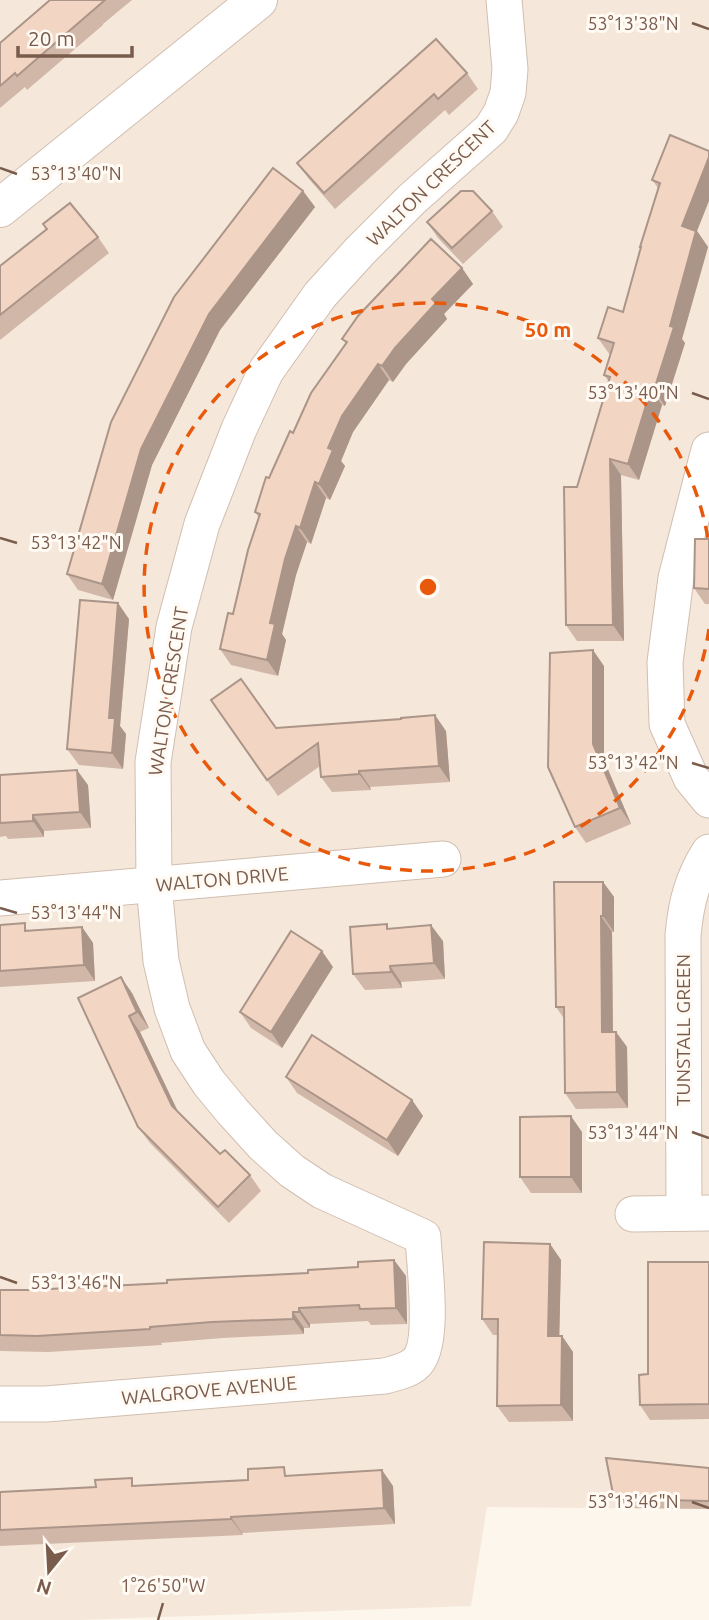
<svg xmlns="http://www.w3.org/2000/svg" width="709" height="1620" viewBox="0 0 709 1620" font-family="Ubuntu,sans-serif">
<rect width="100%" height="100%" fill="#fdf6ec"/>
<path fill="#f5e8da" d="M 0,0 L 709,0 L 709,1509 L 487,1507 L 471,1606 L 80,1620 L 0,1620 Z"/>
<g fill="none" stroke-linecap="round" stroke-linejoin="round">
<defs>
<g id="minor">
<path d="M 709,450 L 676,578 L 665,662 L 667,724 L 691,778 L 709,800"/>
<path d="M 0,898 L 443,859"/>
<path d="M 684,1213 L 683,935 C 686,903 692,879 709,852"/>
<path d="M 633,1214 L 709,1213"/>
<path d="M 0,1404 L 46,1404 L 385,1376 C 395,1373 407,1371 415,1364 C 436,1347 424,1264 423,1237 L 322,1191 L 292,1171 L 263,1145 L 233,1112 L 209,1083 L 188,1051 L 172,1008 L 161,961 L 154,885 L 153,762 L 174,627 L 202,524 L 239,429 L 266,371 L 320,295 L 360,251 L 412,199 L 491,129 L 501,113 L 508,93 L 510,69 L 504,0"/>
</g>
<path id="tertiary" d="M 0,208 L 258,0"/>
</defs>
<use href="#minor" stroke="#d1beb0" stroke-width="37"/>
<use href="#tertiary" stroke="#d1beb0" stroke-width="40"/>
<use href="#minor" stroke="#fff" stroke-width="35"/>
<use href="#tertiary" stroke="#fff" stroke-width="38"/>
</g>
<g fill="#d1b7a8">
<path d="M 50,0 L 132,0 L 103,24 L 103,25 L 27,90 L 25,87 L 0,108 L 0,43 Z"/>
<path d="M 467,73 L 478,89 L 449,115 L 445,110 L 335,209 L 309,179 L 297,163 Z"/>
<path d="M 670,135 L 697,231 L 708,247 L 682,339 L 685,343 L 665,406 L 662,405 L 639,480 L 621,475 L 624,641 L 577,641 L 566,625 L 577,487 L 609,382 L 604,375 L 610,355 L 598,338 L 623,312 L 641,248 L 640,247 L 658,188 L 652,180 Z"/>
<path d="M 303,191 L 315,207 L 220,330 L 152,465 L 113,600 L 78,590 L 67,574 Z"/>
<path d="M 492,211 L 503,227 L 463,264 L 438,238 L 427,222 Z"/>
<path d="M 43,224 L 98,237 L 109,253 L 0,340 L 0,266 L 46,230 Z"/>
<path d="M 462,268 L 473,284 L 444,314 L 447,319 L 406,364 L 393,382 L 389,380 L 353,432 L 341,461 L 345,466 L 330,500 L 326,498 L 311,544 L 307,542 L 296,575 L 282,634 L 286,640 L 278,676 L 231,665 L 220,649 L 233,614 L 259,518 L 255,512 L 269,478 L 293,433 L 346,344 L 342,339 Z"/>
<path d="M 709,539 L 709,604 L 705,604 L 694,588 Z"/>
<path d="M 129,619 L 120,726 L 126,734 L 123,769 L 79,765 L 67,749 Z"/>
<path d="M 604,666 L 604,760 L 631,824 L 586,843 L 575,827 Z"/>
<path d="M 211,700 L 276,728 L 446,731 L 450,782 L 370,787 L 371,790 L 332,792 L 321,777 L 320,766 L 278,796 Z"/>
<path d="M 0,775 L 88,785 L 91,828 L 44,831 L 44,837 L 8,839 L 6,836 L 0,837 Z"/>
<path d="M 603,882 L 614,897 L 614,932 L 612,932 L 613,1032 L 616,1032 L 627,1047 L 628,1108 L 576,1109 L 565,1093 L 565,1020 L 556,1007 Z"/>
<path d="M 0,925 L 30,930 L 82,927 L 93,943 L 95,981 L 0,987 Z"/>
<path d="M 390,928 L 443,941 L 445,979 L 401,982 L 402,988 L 365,990 L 353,974 Z"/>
<path d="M 333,967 L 282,1048 L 251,1028 L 240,1012 Z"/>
<path d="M 132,993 L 149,1028 L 140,1032 L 178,1113 L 220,1154 L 250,1175 L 261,1191 L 229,1223 L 150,1143 L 138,1127 L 78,998 Z"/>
<path d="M 286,1077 L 412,1100 L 423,1116 L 398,1156 L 297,1093 Z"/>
<path d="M 582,1132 L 582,1193 L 531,1193 L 520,1177 Z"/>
<path d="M 550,1244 L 561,1260 L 559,1336 L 562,1336 L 573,1352 L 573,1421 L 509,1422 L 497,1406 L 498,1335 L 493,1335 L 482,1319 Z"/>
<path d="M 394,1260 L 406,1276 L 407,1324 L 371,1325 L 368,1321 L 310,1324 L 310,1328 L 304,1328 L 304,1334 L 223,1338 L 161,1343 L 162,1345 L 48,1352 L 0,1351 L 0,1290 L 29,1290 L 167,1283 L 308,1273 L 358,1267 Z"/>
<path d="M 709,1262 L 709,1419 L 650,1420 L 640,1405 L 648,1374 Z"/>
<path d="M 709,1468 L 709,1509 L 620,1508 L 614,1499 Z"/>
<path d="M 290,1475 L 393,1486 L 395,1524 L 242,1533 L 243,1535 L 0,1546 L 0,1492 L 248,1480 Z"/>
</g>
<g fill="#aa9588">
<path d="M 709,157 L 709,201 L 697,231 L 708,247 L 682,339 L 685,343 L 665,406 L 654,390 L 670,326 L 682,226 Z"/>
<path d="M 303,191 L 315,207 L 220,330 L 152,465 L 113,600 L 102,584 L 141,449 L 209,314 Z"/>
<path d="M 462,268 L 473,284 L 444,314 L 447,319 L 406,364 L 393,382 L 382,366 L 395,348 L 432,299 Z"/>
<path d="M 378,364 L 389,380 L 353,432 L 341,461 L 345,466 L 330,500 L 319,484 L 328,448 L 342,416 Z"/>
<path d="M 651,389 L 662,405 L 639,480 L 628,464 Z"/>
<path d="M 610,459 L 621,475 L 624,641 L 613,625 Z"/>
<path d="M 315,482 L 326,498 L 311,544 L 300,528 Z"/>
<path d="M 296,526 L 307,542 L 296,575 L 282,634 L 286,640 L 278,676 L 267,660 L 270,623 L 285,559 Z"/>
<path d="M 118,603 L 129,619 L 120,726 L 126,734 L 123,769 L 112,753 L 109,718 Z"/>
<path d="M 593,650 L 604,666 L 604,760 L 631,824 L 620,808 L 593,744 Z"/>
<path d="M 435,715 L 446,731 L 450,782 L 439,766 Z"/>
<path d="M 77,770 L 88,785 L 91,828 L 80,812 Z"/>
<path d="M 359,771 L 370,787 L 371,790 L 359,774 Z"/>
<path d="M 33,815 L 44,831 L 44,837 L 33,821 Z"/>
<path d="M 603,882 L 614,897 L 614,932 L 603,916 Z"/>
<path d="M 601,916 L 612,932 L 613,1047 L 602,1032 Z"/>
<path d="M 431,925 L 443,941 L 445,979 L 434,963 Z"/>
<path d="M 82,927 L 93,943 L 95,981 L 84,965 Z"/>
<path d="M 322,951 L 333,967 L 282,1048 L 271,1032 Z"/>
<path d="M 390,966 L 401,982 L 402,988 L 391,972 Z"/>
<path d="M 121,977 L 132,993 L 149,1028 L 137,1012 Z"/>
<path d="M 129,1016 L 140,1032 L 183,1122 L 172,1106 Z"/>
<path d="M 616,1032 L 627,1047 L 628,1108 L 617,1092 Z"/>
<path d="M 412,1100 L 423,1116 L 398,1156 L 387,1140 Z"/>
<path d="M 571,1116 L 582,1132 L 582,1193 L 571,1177 Z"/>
<path d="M 550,1244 L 561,1260 L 559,1352 L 548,1336 Z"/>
<path d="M 394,1260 L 406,1276 L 407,1324 L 396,1308 Z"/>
<path d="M 299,1308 L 310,1324 L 310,1328 L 299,1312 Z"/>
<path d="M 293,1312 L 304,1328 L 304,1334 L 293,1319 Z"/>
<path d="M 562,1336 L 573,1352 L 573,1421 L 561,1405 Z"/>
<path d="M 382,1470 L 393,1486 L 395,1524 L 384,1508 Z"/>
<path d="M 231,1517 L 242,1533 L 243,1535 L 231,1519 Z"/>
</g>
<g fill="#f3d5c3" stroke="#aa9588" stroke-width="2">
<path d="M 50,0 L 105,0 L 17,76 L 15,73 L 0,86 L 0,43 Z"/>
<path d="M 436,39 L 467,73 L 438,99 L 434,94 L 324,193 L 297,163 Z"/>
<path d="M 670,135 L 709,151 L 709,157 L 682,226 L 696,231 L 670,326 L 674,327 L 654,390 L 651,389 L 628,464 L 610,459 L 613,625 L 566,625 L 564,487 L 577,487 L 610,377 L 604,375 L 614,343 L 598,338 L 608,307 L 623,312 L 641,247 L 640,247 L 660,183 L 652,180 Z"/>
<path d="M 273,168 L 303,191 L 209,314 L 141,449 L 102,584 L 67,574 L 111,422 L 174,297 Z"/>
<path d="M 461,191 L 473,191 L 492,211 L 452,248 L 427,222 Z"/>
<path d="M 70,203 L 98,237 L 0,315 L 0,266 L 47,229 L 43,224 Z"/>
<path d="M 431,239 L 462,268 L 432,299 L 436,303 L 395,348 L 382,366 L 378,364 L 342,416 L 328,448 L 333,450 L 319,484 L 315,482 L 300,528 L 296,526 L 285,559 L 270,623 L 275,624 L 267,660 L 220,649 L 228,613 L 233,614 L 248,550 L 260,514 L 255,512 L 266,477 L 269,478 L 290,431 L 293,433 L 311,393 L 347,342 L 342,339 L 358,316 Z"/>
<path d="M 695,539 L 709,539 L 709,589 L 694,588 Z"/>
<path d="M 80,600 L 118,603 L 109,718 L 115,718 L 112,753 L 67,749 Z"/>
<path d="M 593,650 L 593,744 L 620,808 L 575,827 L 548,767 L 550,653 Z"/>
<path d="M 241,679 L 276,728 L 401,719 L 401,718 L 435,715 L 439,766 L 359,771 L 359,774 L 321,777 L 318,743 L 267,780 L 211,700 Z"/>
<path d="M 77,770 L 80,812 L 33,815 L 33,821 L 0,823 L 0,775 Z"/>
<path d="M 554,882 L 603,882 L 603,916 L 601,916 L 602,1032 L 616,1032 L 617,1092 L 565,1093 L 564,1007 L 556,1007 Z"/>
<path d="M 25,923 L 25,931 L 82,927 L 84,965 L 0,971 L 0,925 Z"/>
<path d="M 387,924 L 387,929 L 431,925 L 434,963 L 390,966 L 391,972 L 353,974 L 350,927 Z"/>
<path d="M 291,931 L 322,951 L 271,1032 L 240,1012 Z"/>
<path d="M 121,977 L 137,1012 L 129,1016 L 172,1106 L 220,1154 L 225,1150 L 250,1175 L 218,1207 L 138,1127 L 78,998 Z"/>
<path d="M 312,1035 L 412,1100 L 387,1140 L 286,1077 Z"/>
<path d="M 571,1116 L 571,1177 L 520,1177 L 520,1117 Z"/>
<path d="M 484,1242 L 550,1244 L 548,1336 L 562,1336 L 561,1405 L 497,1406 L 498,1319 L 482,1319 Z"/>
<path d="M 394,1260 L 396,1308 L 360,1309 L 359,1305 L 299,1308 L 299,1312 L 293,1312 L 293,1319 L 212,1322 L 150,1327 L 150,1329 L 37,1336 L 0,1335 L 0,1290 L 29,1290 L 167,1283 L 167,1280 L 308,1273 L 308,1270 L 358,1267 L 358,1262 Z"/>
<path d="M 648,1262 L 709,1262 L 709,1404 L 640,1405 L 639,1375 L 648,1374 Z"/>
<path d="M 606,1458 L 709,1468 L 709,1501 L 614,1499 Z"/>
<path d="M 284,1467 L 285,1476 L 382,1470 L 384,1508 L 231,1517 L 231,1519 L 0,1530 L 0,1492 L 96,1487 L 95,1480 L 132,1478 L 132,1486 L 248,1480 L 248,1469 Z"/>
</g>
<path fill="none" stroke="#7a5c4d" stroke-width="2.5" d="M 692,23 L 709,29M 0,168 L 17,174M 692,393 L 709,399M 0,538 L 17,543M 692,763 L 709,768M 0,908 L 17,913M 692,1132 L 709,1138M 0,1277 L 17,1283M 692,1502 L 709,1508M 158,1620 L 163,1603"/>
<path fill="none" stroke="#e8590c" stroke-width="3.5" stroke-dasharray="12 9" d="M709 629A284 284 0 1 1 709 545"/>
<g text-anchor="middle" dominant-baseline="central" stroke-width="6" stroke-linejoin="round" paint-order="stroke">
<g font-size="19" fill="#7a5c4d" stroke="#fffaf3">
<text transform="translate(431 183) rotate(-44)">WALTON CRESCENT</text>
<text transform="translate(168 691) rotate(-81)">WALTON CRESCENT</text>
<text transform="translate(222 879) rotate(-5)">WALTON DRIVE</text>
<text transform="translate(683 1030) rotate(-90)">TUNSTALL GREEN</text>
<text transform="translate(209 1390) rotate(-5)">WALGROVE AVENUE</text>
</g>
</g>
<g font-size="18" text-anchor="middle" fill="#7a5c4d" stroke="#fffaf3" stroke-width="6" stroke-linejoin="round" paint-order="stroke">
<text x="633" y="30">53°13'38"N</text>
<text x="76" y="180">53°13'40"N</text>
<text x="633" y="399">53°13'40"N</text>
<text x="76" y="549">53°13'42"N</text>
<text x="633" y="769">53°13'42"N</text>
<text x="76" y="919">53°13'44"N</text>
<text x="633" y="1139">53°13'44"N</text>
<text x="76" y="1289">53°13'46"N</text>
<text x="633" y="1508">53°13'46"N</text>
<text x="163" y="1592">1°26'50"W</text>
</g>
<circle cx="428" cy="587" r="10" fill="#e8590c" stroke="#fffaf3" stroke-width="3.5"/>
<g font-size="21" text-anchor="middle" font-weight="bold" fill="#e8590c" stroke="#fffaf3" stroke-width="6" stroke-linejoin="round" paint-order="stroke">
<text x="548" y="337">50 m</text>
</g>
<g transform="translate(49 1571) rotate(198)" stroke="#fffaf3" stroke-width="5" paint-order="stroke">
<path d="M0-5L12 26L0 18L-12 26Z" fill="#7a5c4d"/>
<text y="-10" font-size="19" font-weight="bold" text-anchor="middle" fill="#7a5c4d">N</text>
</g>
<path d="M18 46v10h114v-10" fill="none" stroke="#7a5c4d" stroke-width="3.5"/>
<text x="28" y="46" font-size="21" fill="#7a5c4d" stroke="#fffaf3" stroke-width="5" paint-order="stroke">20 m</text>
</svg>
